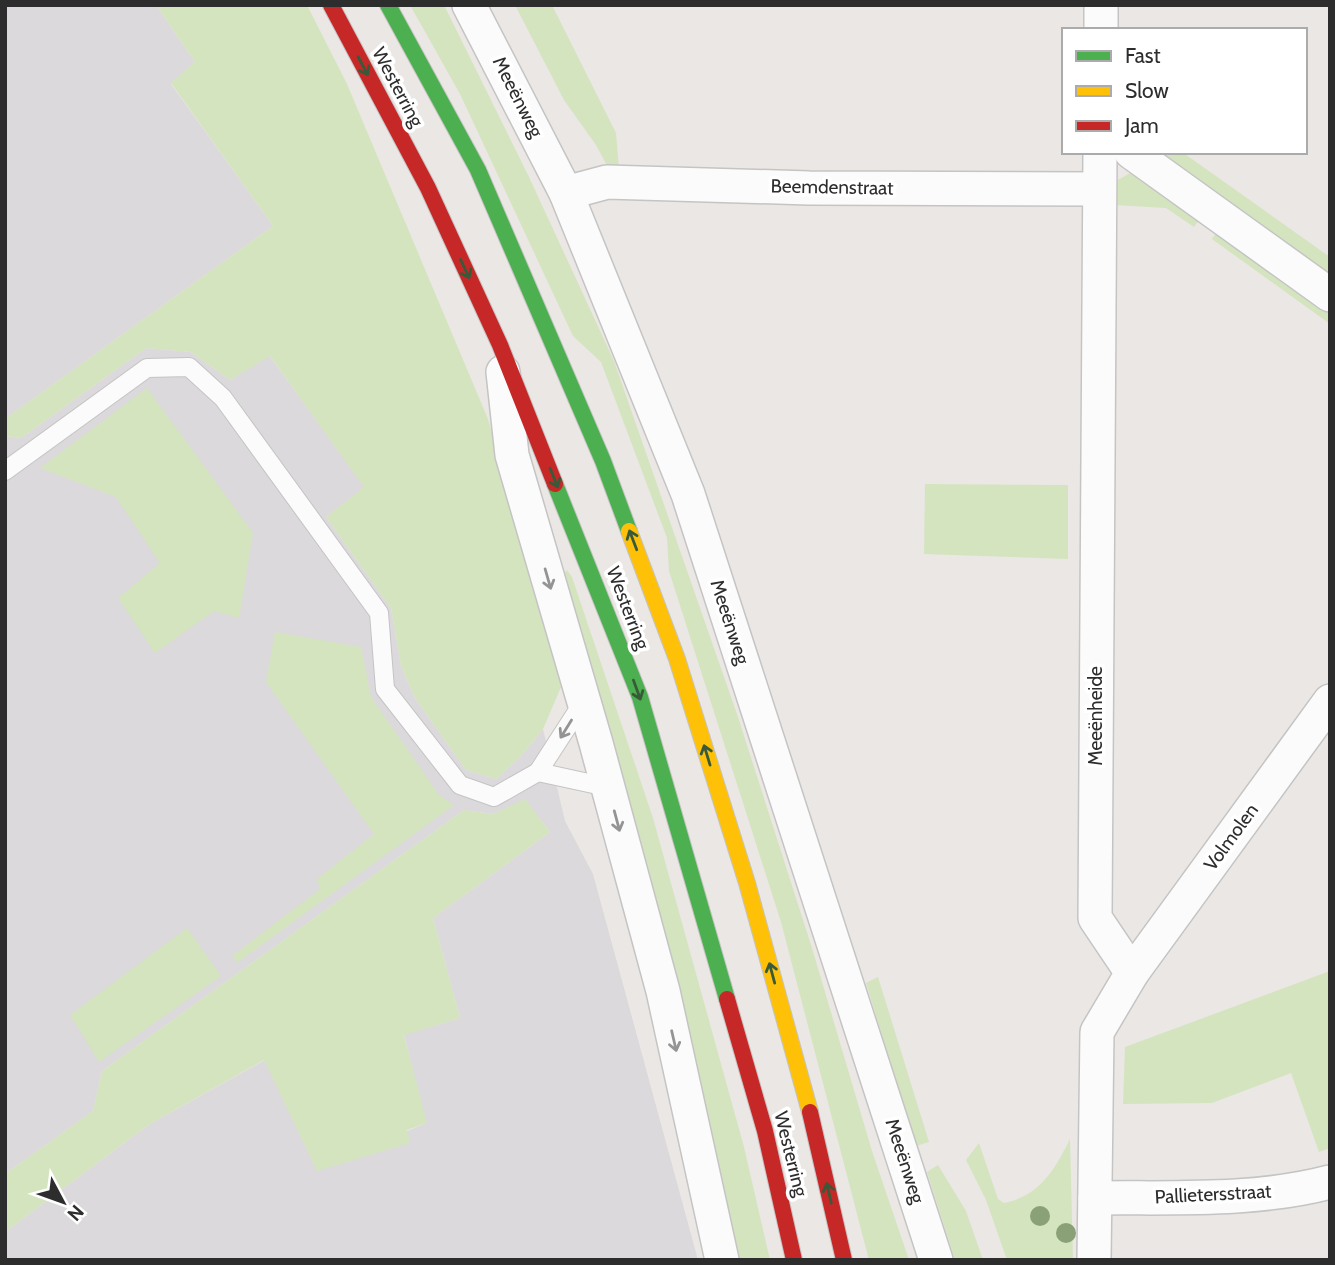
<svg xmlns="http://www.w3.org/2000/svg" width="1335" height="1265" viewBox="0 0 1335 1265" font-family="Cabin,sans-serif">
<rect width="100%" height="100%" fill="#ebe7e4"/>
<g fill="#dbd9db">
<path d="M 5,5 L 156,5 L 195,62 L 171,84 L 273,226 L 5,419 Z"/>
<path d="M 146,348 L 191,352 L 230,380 L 269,355 L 365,487 L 326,517 L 391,608 L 401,666 L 415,698 L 466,770 L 496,779 L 520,757 L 543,729 L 565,821 L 593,874 L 698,1260 L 5,1260 L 5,1232 L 148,1125 L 265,1060 L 317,1170 L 426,1123 L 404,1034 L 460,1018 L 433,918 L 550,832 L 525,800 L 493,814 L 464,810 L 102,1071 L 93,1111 L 5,1174 L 5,436 L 21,438 Z"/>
</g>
<g fill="#d4e4bf">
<path d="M 156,5 L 307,5 L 347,84 L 488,419 L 546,618 L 561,687 L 543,729 L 520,757 L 496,779 L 466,770 L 415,698 L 401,666 L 391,608 L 326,517 L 364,487 L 270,356 L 230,380 L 191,352 L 146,348 L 21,438 L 5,436 L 5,419 L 273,226 L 171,83 L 195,62 Z"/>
<path d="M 410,5 L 444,5 L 529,177 L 614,361 L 738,717 L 812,948 L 872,1151 L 909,1260 L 869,1260 L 781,922 L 669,571 L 667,538 L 601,362 L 573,336 L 460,94 Z"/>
<path d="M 515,5 L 552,5 L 616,133 L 619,168 L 610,171 L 596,145 L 564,100 Z"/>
<path d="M 1155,152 L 1182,152 L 1330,257 L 1330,278 Z"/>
<path d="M 1132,172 L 1202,216 L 1194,227 L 1166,208 L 1113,205 L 1116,181 Z"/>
<path d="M 1220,227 L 1330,306 L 1330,324 L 1212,239 Z"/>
<path d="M 147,388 L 253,533 L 239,618 L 214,611 L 155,653 L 118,598 L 160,563 L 116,497 L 40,468 Z"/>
<path d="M 925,484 L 1068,485 L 1068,559 L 924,554 Z"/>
<path d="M 567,570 L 572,577 L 653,818 L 744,1147 L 770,1260 L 732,1260 L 560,578 Z"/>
<path d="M 275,632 L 361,647 L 371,697 L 439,795 L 454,805 L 237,963 L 232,956 L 320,889 L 317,879 L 374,834 L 266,682 Z"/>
<path d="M 525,799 L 550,832 L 433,918 L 460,1018 L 404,1035 L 427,1123 L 407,1130 L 410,1143 L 317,1171 L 264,1060 L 148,1125 L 5,1232 L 5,1174 L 93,1111 L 102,1071 L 464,810 L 493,814 Z"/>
<path d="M 187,928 L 221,976 L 99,1062 L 70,1015 Z"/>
<path d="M 1330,971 L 1330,1148 L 1319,1152 L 1291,1073 L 1212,1103 L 1123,1104 L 1125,1047 Z"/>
<path d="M 878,977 L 929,1142 L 916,1146 L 866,983 Z"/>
<path d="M 1070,1139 L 1073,1260 L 1007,1260 L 986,1200 L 966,1160 L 979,1143 L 998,1199 L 1004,1203 C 1040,1196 1055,1169 1070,1139 Z"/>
<path d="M 938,1165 L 966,1211 L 983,1260 L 955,1260 L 927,1172 Z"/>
</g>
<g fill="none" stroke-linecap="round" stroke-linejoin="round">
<defs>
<g id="lane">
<path d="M 5,471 L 147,368 L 189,367 L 223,398 L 379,613 L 385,689 L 460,785 L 494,797 L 538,772 L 584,701"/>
<path d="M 538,772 L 607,787"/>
</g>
<g id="street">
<path d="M 469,5 L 566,193 L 688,494 L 936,1260"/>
<path d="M 1101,30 L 1101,5"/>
<path d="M 1100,152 L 1095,918 L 1132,973"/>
<path d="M 1131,152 L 1330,295"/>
<path d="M 566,193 L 607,182 L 809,188 L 1099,189"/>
<path d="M 503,372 L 512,455 L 596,743 L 663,991 L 722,1260"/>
<path d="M 1095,1198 C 1174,1197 1253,1202 1330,1182"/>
<path d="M 1094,1260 L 1097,1032 L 1132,973 L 1330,701"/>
</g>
<g id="fast">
<path d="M 388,5 L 478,170 L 603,461 L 629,531"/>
<path d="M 555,484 L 640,697 L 727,999"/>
</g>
<path id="slow" d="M 629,531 L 677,659 L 747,883 L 810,1112"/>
<g id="jam">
<path d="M 331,5 L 428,188 L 500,345 L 555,484"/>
<path d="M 727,999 L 765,1131 L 794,1260"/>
<path d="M 810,1112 L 844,1260"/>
</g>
</defs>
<use href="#lane" stroke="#c5c4c4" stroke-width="20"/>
<use href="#street" stroke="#c5c4c4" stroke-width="36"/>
<use href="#fast" stroke="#c6c4c3" stroke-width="18"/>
<use href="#slow" stroke="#c6c4c3" stroke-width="18"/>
<use href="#jam" stroke="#c6c4c3" stroke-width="18"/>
<use href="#lane" stroke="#fcfbfb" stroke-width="18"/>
<use href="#street" stroke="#fcfbfb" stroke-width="33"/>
<use href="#fast" stroke="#4caf50" stroke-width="16"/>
<use href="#slow" stroke="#ffc107" stroke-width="16"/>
<use href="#jam" stroke="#c62828" stroke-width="16"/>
</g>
<g fill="#8aa178">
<circle cx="1040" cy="1216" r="10"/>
<circle cx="1066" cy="1233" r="10"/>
</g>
<defs><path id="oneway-shaft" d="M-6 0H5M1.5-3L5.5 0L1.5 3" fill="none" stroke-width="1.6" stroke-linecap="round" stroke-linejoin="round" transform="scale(1.75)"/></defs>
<g stroke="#385a39">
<use href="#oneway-shaft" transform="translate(363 66) rotate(62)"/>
<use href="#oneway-shaft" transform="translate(465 269) rotate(65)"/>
<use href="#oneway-shaft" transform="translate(554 478) rotate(68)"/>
<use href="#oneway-shaft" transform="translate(633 540) rotate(-111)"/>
<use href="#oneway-shaft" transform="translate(637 690) rotate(70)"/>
<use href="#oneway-shaft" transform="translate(707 755) rotate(-107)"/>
<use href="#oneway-shaft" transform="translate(772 973) rotate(-105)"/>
<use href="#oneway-shaft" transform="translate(829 1193) rotate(-103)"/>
</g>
<g stroke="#949494">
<use href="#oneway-shaft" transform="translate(548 579) rotate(74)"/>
<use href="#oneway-shaft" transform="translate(566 729) rotate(122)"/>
<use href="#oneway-shaft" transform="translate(617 821) rotate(75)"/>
<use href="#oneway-shaft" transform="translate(674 1041) rotate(77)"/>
</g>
<g text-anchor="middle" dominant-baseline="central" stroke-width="7" stroke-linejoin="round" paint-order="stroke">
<g font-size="19" fill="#2d2d2d" stroke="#fff">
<text transform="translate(398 87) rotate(62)">Westerring</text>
<text transform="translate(518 97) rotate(63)">Meeënweg</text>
<text transform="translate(832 187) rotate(1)">Beemdenstraat</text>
<text transform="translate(628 608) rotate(69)">Westerring</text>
<text transform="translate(730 622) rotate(72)">Meeënweg</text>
<text transform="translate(1095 716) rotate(-90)">Meeënheide</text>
<text transform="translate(1231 837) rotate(-54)">Volmolen</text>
<text transform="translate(791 1154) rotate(76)">Westerring</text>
<text transform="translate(905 1161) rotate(72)">Meeënweg</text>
<text transform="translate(1213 1194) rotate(-3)">Pallietersstraat</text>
</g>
</g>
<rect width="1335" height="1265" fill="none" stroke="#2d2d2d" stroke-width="14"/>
<rect x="1062" y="28" width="245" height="126" fill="#ffffff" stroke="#ababab" stroke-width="2"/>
<rect x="1076" y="51" width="35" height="10" fill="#4caf50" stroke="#ababab" stroke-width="2"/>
<text x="1125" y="63" font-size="21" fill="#2d2d2d">Fast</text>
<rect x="1076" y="86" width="35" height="10" fill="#ffc107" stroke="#ababab" stroke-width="2"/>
<text x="1125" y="98" font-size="21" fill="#2d2d2d">Slow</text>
<rect x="1076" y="121" width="35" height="10" fill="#c62828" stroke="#ababab" stroke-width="2"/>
<text x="1125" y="133" font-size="21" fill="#2d2d2d">Jam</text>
<g transform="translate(63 1202) rotate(131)" stroke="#ffffff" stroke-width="5" paint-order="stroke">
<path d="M0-5L12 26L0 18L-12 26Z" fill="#2d2d2d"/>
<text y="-10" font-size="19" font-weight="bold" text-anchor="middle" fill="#2d2d2d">N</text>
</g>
</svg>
